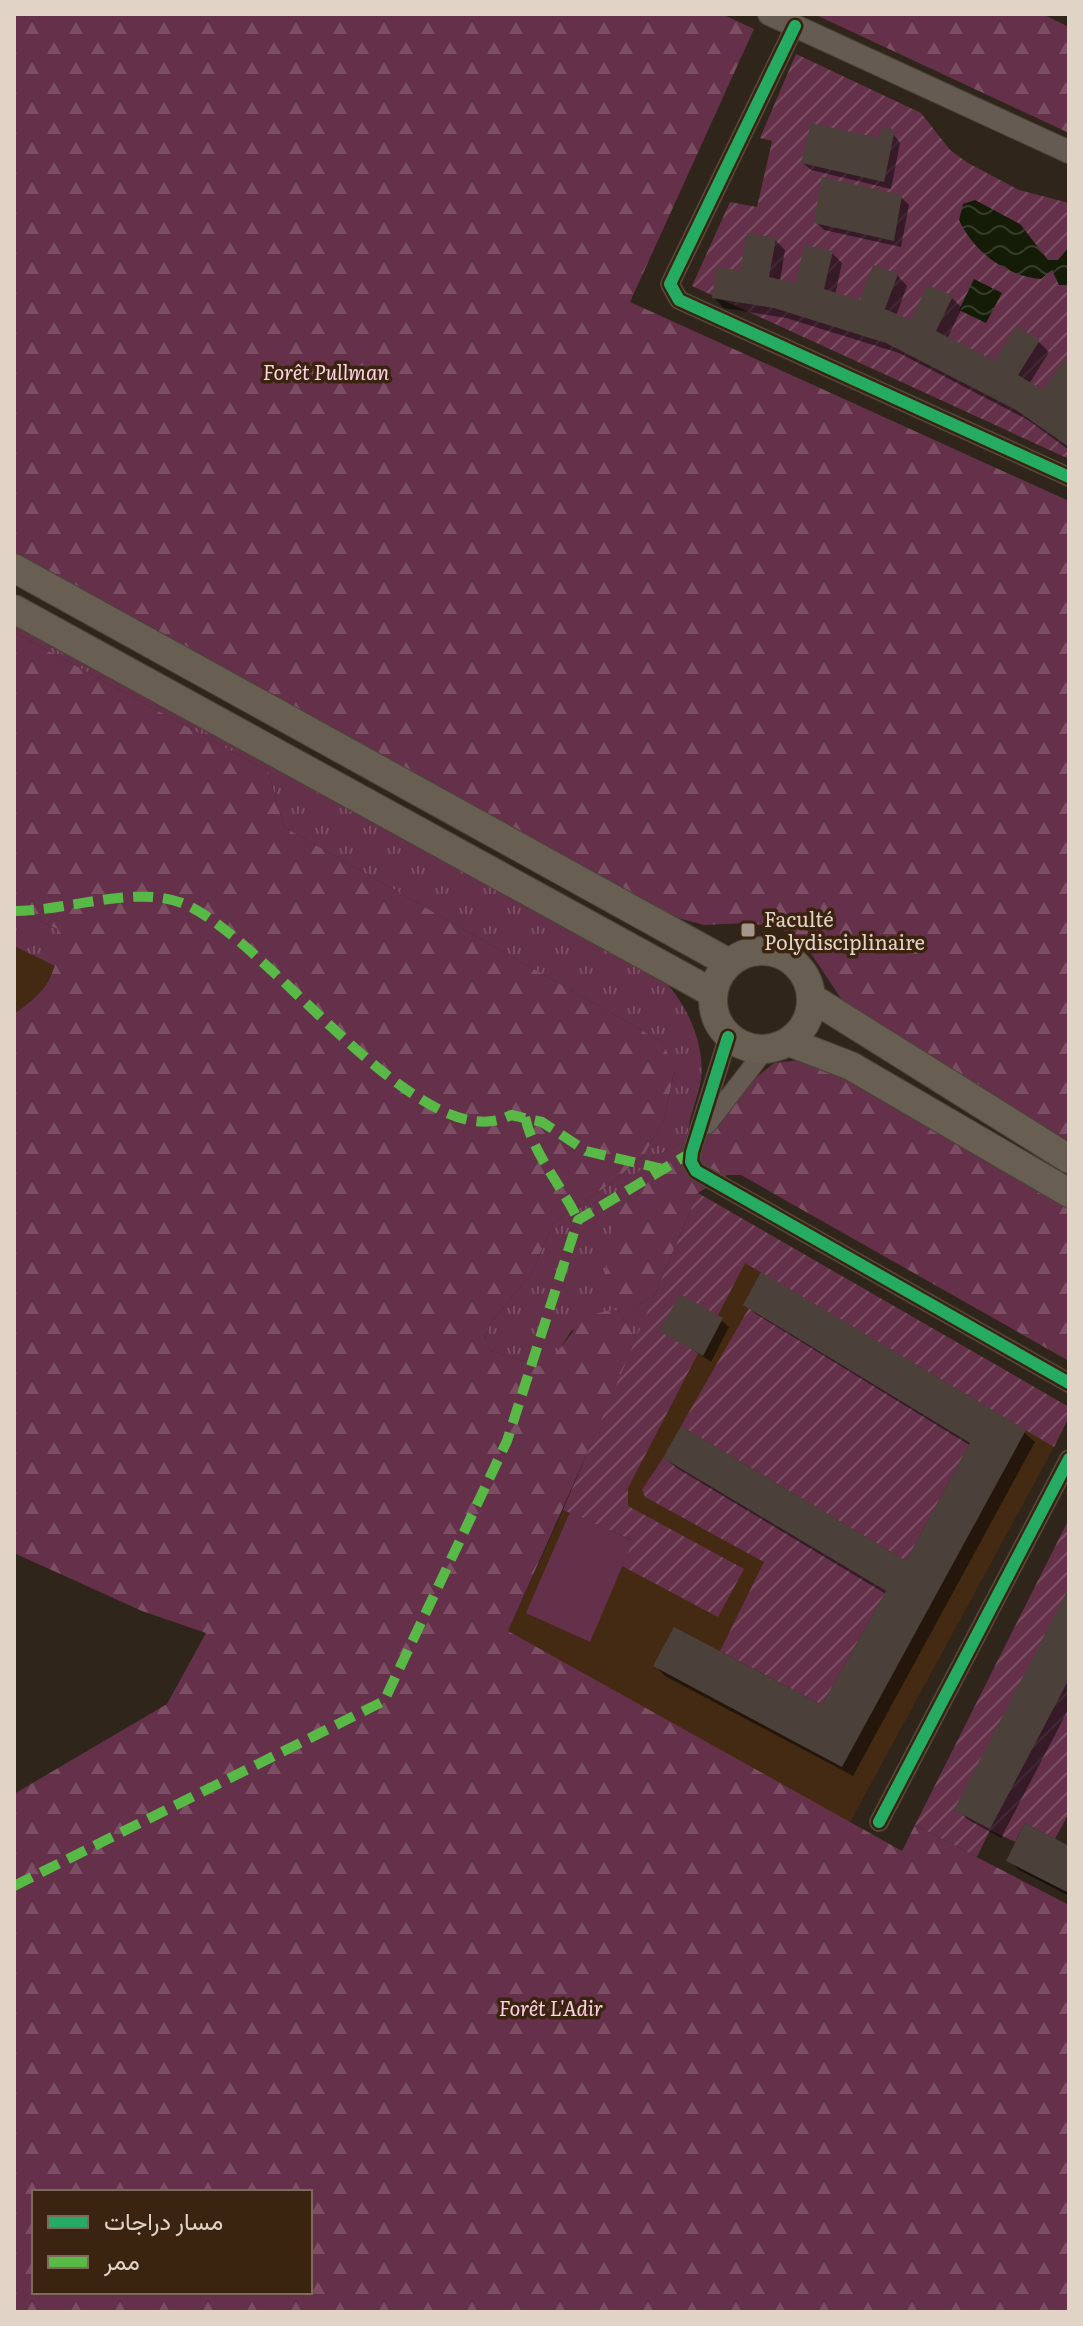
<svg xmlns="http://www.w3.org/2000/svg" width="1083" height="2326" viewBox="0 0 1083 2326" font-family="Literata,Vazirmatn,serif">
<defs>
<pattern id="grass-tufts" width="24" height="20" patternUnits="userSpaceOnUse" patternTransform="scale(2)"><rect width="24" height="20" fill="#65314a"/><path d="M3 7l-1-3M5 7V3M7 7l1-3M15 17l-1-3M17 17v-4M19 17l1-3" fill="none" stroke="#7b4e63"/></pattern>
<pattern id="forest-firs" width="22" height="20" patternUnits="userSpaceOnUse" patternTransform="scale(2)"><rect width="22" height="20" fill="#65314a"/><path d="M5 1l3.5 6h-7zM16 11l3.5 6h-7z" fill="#7b4e63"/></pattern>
<pattern id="garden-furrows" width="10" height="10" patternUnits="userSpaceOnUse" patternTransform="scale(2)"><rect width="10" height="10" fill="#65314a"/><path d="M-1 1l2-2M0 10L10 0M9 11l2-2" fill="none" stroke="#7b4e63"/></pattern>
<pattern id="water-waves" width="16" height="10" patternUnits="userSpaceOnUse" patternTransform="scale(2)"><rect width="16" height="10" fill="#141c07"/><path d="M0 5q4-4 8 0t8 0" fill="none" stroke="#363c2a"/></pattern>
</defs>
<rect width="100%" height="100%" fill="#30251a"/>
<g fill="#442a13">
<path d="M 14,946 L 55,966 L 41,996 L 14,1014 Z"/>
<path d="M 698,1193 L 1069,1407 L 1069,1417 L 1054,1447 L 849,1824 L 508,1631 L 600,1430 Z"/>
</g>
<g fill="url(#grass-tufts)">
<path d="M 14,621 L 668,985 C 689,1009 705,1046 701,1079 C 698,1100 687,1119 688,1141 L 653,1157 L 635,1306 L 654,1296 L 637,1341 L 618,1310 L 571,1331 L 555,1357 L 540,1366 L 491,1351 L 485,1339 L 490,1324 L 531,1274 L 554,1222 L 614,1181 L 644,1155 L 664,1120 L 674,1073 L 664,1043 L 284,827 L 268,771 L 14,632 Z"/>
<path d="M 14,909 L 57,929 L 63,940 L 55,966 L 14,946 Z"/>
</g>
<g fill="url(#forest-firs)" fill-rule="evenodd">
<path d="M 14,14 L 722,14 L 754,29 L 630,302 L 1069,501 L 1069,1142 L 879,1027 L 842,1000 L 808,949 L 794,936 L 777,927 L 746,923 L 704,925 L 678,918 L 640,900 L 14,554 Z"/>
<path d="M 814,14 L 1042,14 L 1069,27 L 1069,133 Z"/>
<path d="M 14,632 L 268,771 L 284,827 L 664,1043 L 674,1072 L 664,1120 L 644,1155 L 614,1181 L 554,1222 L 531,1274 L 490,1324 L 485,1338 L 491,1351 L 540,1366 C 574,1346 569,1312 618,1310 L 637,1341 L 508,1631 L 902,1851 L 915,1825 L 1069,1905 L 1069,2312 L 14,2312 L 14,1794 L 167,1704 L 206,1633 L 142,1611 L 14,1553 L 14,1014 C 49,990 51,981 62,940 L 57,929 L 14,909 ZM 34,2192 L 310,2192 L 310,2292 L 34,2292 Z"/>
<path d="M 799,1060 L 829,1068 L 1069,1208 L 1069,1361 L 741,1175 L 727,1175 L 698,1193 L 654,1296 L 635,1306 L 616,1298 L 605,1273 L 609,1238 L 631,1179 L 653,1157 L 718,1127 L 752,1081 L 774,1063 Z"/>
</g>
<g fill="url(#garden-furrows)">
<path d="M 796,54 L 921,113 L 950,150 L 968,163 L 1019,190 L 1069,203 L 1069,459 L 692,286 L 730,202 L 757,207 L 772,141 L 760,138 Z"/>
<path d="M 698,1193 L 1069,1407 L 1069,1417 L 1054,1447 L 745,1263 L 628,1488 L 628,1506 L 744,1569 L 718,1617 L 622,1566 L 632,1540 L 563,1510 Z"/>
<path d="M 749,1308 L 970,1443 L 906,1561 L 681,1426 Z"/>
<path d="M 663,1458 L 886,1591 L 822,1705 L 720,1651 L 764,1562 L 645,1497 L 642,1490 Z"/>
<path d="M 1069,1519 L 1069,1813 L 1055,1839 L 1025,1823 L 1015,1842 L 990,1830 L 977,1857 L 915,1825 Z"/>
</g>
<path fill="#65314a" d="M 570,1512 L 633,1541 L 590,1642 L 526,1613 Z"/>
<g fill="url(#water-waves)">
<path d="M 975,200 L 1020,224 L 1048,260 L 1058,260 L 1069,247 L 1069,285 L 1059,285 L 1052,270 L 1041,279 C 1006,276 974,252 959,220 L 963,204 Z"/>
<path d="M 974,279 L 1002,293 L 986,323 L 959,310 Z"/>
</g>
<g fill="#0007">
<path d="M 890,130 L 900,143 L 891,189 L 811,170 L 803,163 L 879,141 Z"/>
<path d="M 901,197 L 909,205 L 901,247 L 824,230 L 816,222 Z"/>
<path d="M 775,240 L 785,250 L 780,281 L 797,285 L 832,253 L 842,263 L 835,295 L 861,303 L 897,275 L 907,286 L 896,316 L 912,323 L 952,298 L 962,308 L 947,339 L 996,364 L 1017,328 L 1039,342 L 1049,352 L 1029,384 L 1044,393 L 1069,364 L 1069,450 L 1028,420 L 899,353 L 786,318 L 724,308 L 714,298 Z"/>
<path d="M 745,1304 L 1024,1432 L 1035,1442 L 853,1776 L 665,1676 L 655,1666 L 823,1708 L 886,1594 L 675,1467 L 665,1457 L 907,1563 L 971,1446 L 756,1314 Z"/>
<path d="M 721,1320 L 729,1327 L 711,1362 L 662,1330 Z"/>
<path d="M 1069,1592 L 1069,1708 L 1001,1838 L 967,1819 L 957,1809 Z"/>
<path d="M 1069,1848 L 1069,1896 L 1019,1870 L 1009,1860 Z"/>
</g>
<g fill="#4c403a">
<path d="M 811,123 L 878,138 L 881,129 L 891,128 L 894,134 L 884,182 L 801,163 Z"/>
<path d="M 822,177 L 902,195 L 894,241 L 814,223 Z"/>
<path d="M 747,233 L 776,238 L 769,277 L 796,283 L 804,245 L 833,251 L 824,289 L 860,300 L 873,265 L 898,274 L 885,309 L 911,320 L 927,285 L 953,296 L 936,331 L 995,361 L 1016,326 L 1040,340 L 1018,375 L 1043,390 L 1065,359 L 1069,361 L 1069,447 L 1016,410 L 886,343 L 774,308 L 712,298 L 717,267 L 740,271 Z"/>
<path d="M 761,1272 L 1026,1430 L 842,1767 L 653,1666 L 674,1627 L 822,1705 L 886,1591 L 663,1458 L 681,1426 L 906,1561 L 970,1443 L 743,1305 Z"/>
<path d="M 680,1294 L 723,1318 L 703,1356 L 659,1331 Z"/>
<path d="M 1069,1587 L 1069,1679 L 990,1829 L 954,1810 Z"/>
<path d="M 1025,1823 L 1069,1846 L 1069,1893 L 1006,1861 Z"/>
</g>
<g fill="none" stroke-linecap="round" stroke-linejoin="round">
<defs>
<g id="minor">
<path d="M 795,26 L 670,284 L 679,300 L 1069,477"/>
<path d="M 728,1037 L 692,1152 L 691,1162 L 696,1171 L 1069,1383"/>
<path d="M 707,1125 L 765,1050"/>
<path d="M 879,1822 L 1069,1459"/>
</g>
<path id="tertiary" d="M 769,14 L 1069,152"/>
<g id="trunk">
<path d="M 14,568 L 729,963"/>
<path d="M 14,609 L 713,993"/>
<circle cx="762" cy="1000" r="49"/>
<path d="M 812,998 L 1069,1159"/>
<path d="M 789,1042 L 851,1066 L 1069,1193"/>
</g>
</defs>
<use href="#minor" stroke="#4c4239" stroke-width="20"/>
<use href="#tertiary" stroke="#4c4239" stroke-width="24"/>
<use href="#trunk" stroke="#4c4239" stroke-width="30"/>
<use href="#minor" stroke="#655b53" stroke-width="18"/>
<use href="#tertiary" stroke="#655b53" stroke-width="22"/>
<use href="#trunk" stroke="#685e52" stroke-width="28"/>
<g stroke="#58b947" stroke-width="10" stroke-dasharray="20 10" stroke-linecap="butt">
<path d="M 14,911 C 66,911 135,885 182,903 C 267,936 422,1163 511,1115 L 542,1122 L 586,1151 L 663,1169"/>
<path d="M 525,1117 C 534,1156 561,1184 578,1220"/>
<path d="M 14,1886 L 384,1701 L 507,1441 L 578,1220 L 692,1152"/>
</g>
<defs>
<g id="cycleway">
<path d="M 795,26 L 670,284 L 679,300 L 1069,477"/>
<path d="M 728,1037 L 692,1152 L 691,1162 L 696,1171 L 1069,1383"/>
<path d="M 879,1822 L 1069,1459"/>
</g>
</defs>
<use href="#cycleway" stroke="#3a2410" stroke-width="17"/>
<use href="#cycleway" stroke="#26ab63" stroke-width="12"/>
</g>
<rect fill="#a4968a" stroke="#3a2410" stroke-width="3" x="740" y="922" width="16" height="16" rx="4"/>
<g text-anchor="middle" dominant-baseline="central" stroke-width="7" stroke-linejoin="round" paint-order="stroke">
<g font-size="20" font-style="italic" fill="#fed2e5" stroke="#3a2410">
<text x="326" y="371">Forêt Pullman</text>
<text x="551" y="2007">Forêt L'Adir</text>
</g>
<g font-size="20" fill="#e2d3c7" stroke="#3a2410" text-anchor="start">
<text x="764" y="918">Faculté<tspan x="764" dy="23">Polydisciplinaire</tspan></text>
</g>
</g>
<rect width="1083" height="2326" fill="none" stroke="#e2d3c7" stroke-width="32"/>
<rect x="32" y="2190" width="280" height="104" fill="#3a2410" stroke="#7d6a59" stroke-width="2"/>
<rect x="48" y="2216" width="40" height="12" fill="#26ab63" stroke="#7d6a59" stroke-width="2"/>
<text x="104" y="2230" font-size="24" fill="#e2d3c7">مسار دراجات</text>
<rect x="48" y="2256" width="40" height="12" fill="#58b947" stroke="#7d6a59" stroke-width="2"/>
<text x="104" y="2270" font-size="24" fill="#e2d3c7">ممر</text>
</svg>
